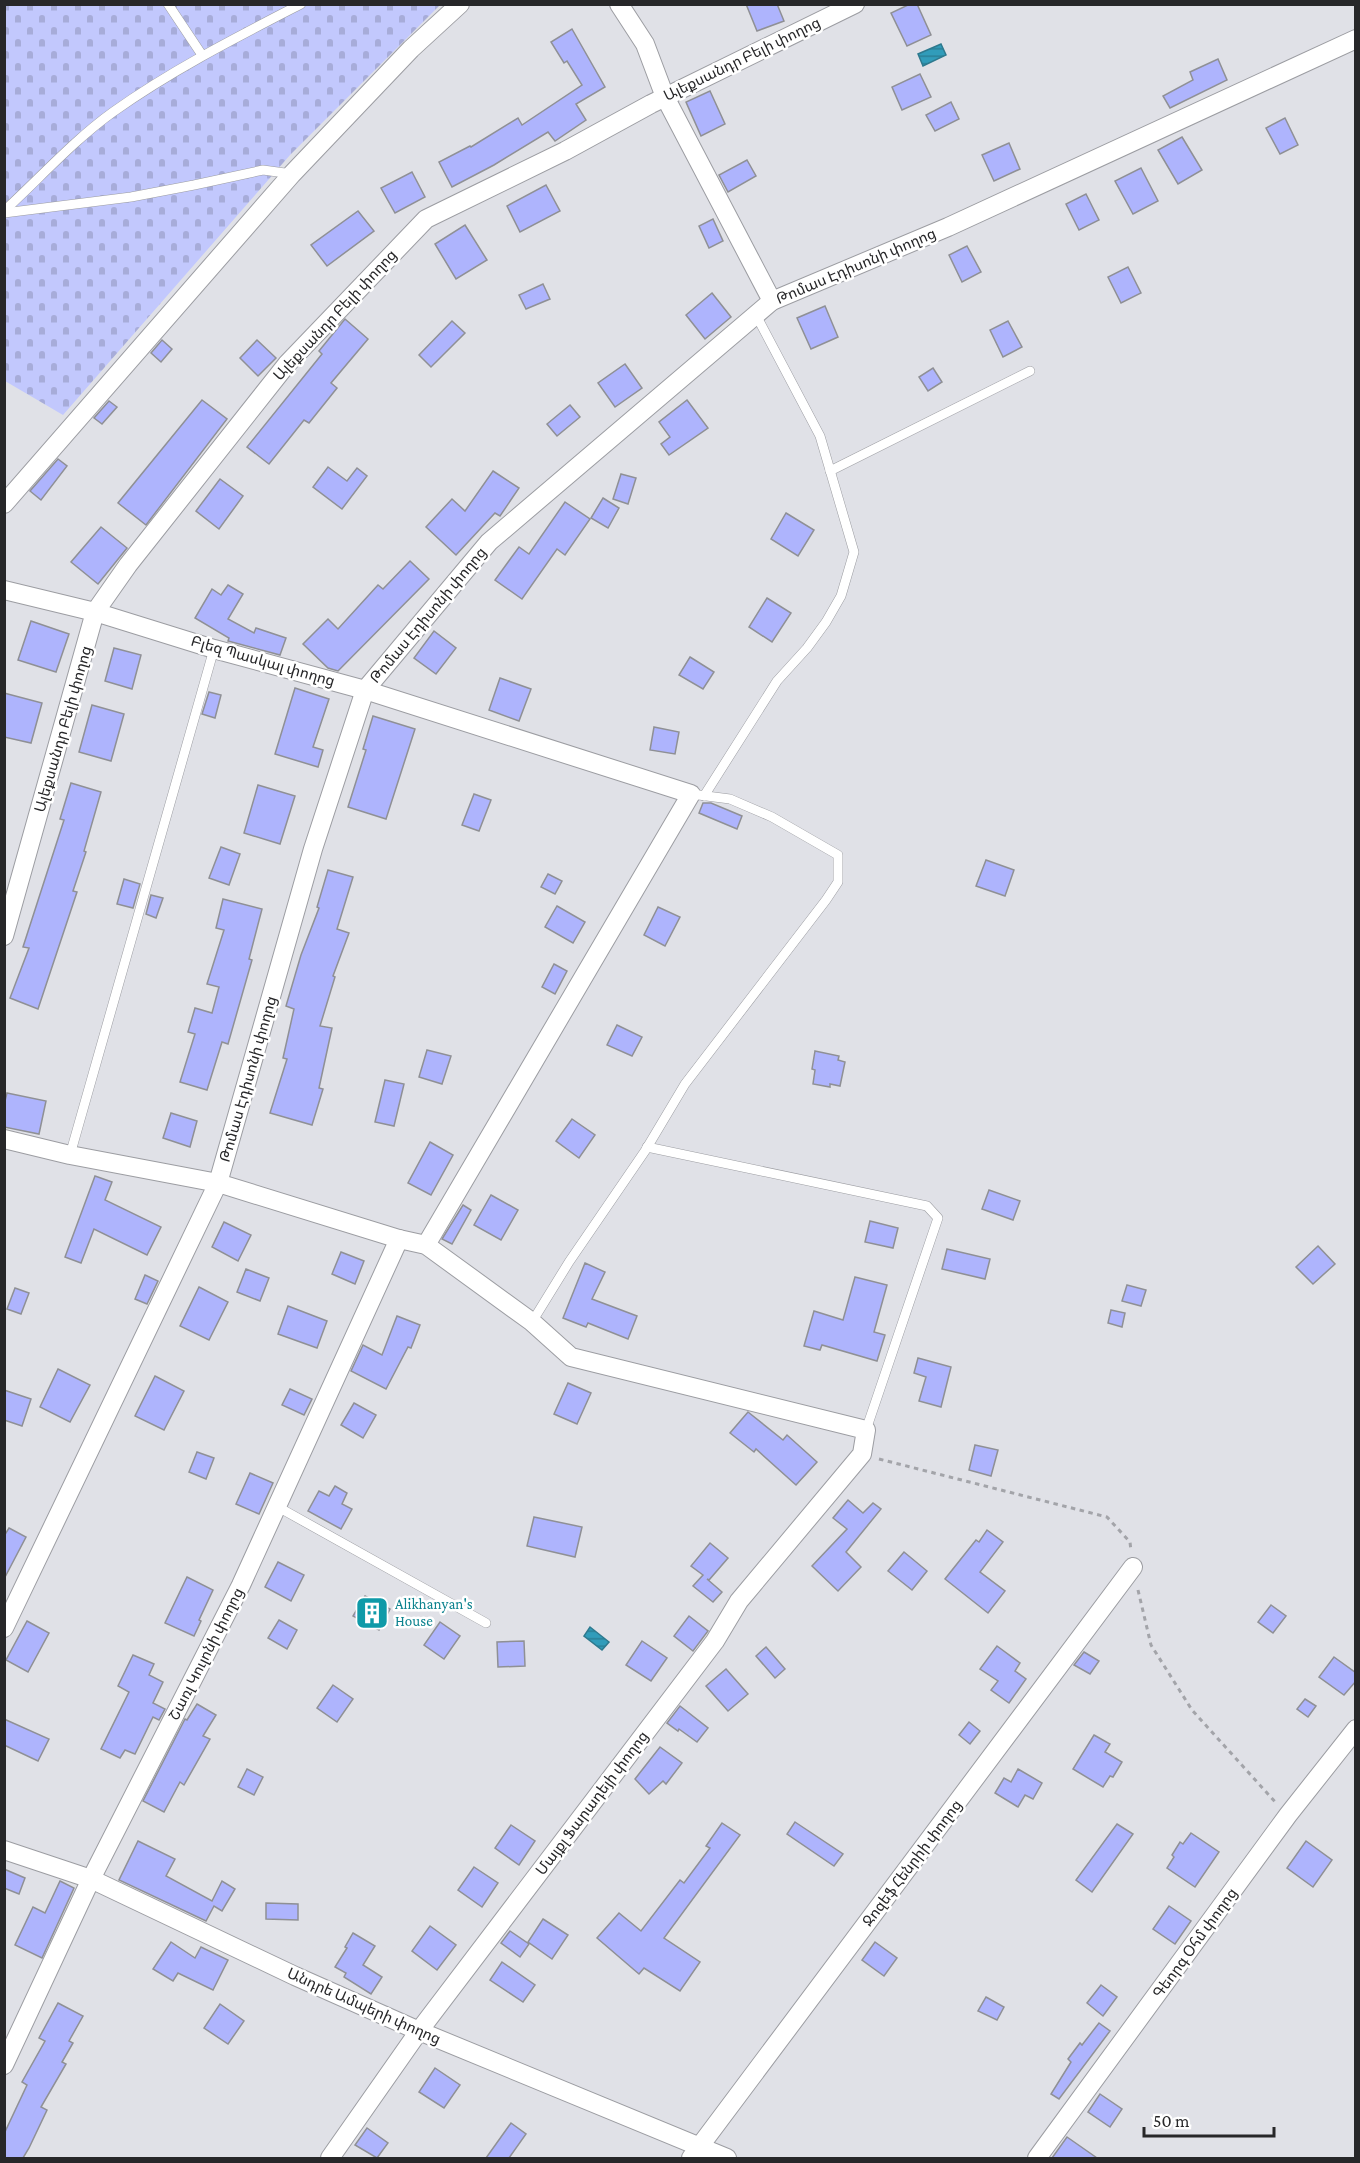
<svg xmlns="http://www.w3.org/2000/svg" width="1360" height="2163" viewBox="0 0 1360 2163" font-family="'Crimson Pro','Noto Sans Armenian',serif">
<defs>
<pattern id="cemetery-stones" width="16" height="16" patternUnits="userSpaceOnUse" patternTransform="scale(1.5)"><rect width="16" height="16" fill="#c2c8fd"/><path d="M2 7V4a2 2 0 0 1 4 0v3zM10 15v-3a2 2 0 0 1 4 0v3z" fill="#a7acd9"/></pattern>
<pattern id="water-rules" width="6" height="5" patternUnits="userSpaceOnUse" patternTransform="scale(1.5)"><rect width="6" height="5" fill="#319cba"/><path d="M0 2.5h6" fill="none" stroke="#2a7f97"/></pattern>
</defs>
<rect width="100%" height="100%" fill="#e0e1e7"/>
<path fill="url(#cemetery-stones)" d="M 5,5 L 440,5 L 290,155 L 63,415 L 5,381 Z"/>
<g fill="url(#water-rules)" stroke="#2e798e" stroke-width="1.5">
<path d="M 941,44 L 946,55 L 923,66 L 918,54 Z"/>
<path d="M 590,1627 L 609,1642 L 602,1650 L 584,1636 Z"/>
</g>
<g fill="#aeb4fd" stroke="#8f9095" stroke-width="1.5">
<path d="M 746,4 L 777,4 L 784,21 L 757,31 Z"/>
<path d="M 910,4 L 917,4 L 931,35 L 907,46 L 891,13 Z"/>
<path d="M 572,29 L 605,87 L 576,104 L 586,120 L 555,141 L 548,132 L 494,165 L 452,187 L 439,162 L 470,146 L 471,147 L 518,118 L 522,125 L 582,85 L 567,61 L 564,63 L 551,42 Z"/>
<path d="M 1218,59 L 1227,80 L 1170,108 L 1163,96 L 1193,80 L 1190,72 Z"/>
<path d="M 920,74 L 931,97 L 902,110 L 892,87 Z"/>
<path d="M 710,91 L 725,124 L 701,136 L 686,102 Z"/>
<path d="M 951,102 L 959,119 L 935,131 L 926,115 Z"/>
<path d="M 1285,118 L 1298,145 L 1280,154 L 1266,128 Z"/>
<path d="M 1182,137 L 1202,170 L 1178,184 L 1158,150 Z"/>
<path d="M 1009,143 L 1020,169 L 994,181 L 982,155 Z"/>
<path d="M 747,160 L 756,176 L 728,192 L 719,175 Z"/>
<path d="M 1141,168 L 1158,201 L 1133,214 L 1115,181 Z"/>
<path d="M 412,172 L 425,197 L 395,213 L 381,188 Z"/>
<path d="M 546,185 L 560,211 L 520,232 L 507,206 Z"/>
<path d="M 1086,194 L 1099,220 L 1079,230 L 1066,204 Z"/>
<path d="M 358,211 L 374,231 L 327,266 L 311,245 Z"/>
<path d="M 713,219 L 723,241 L 709,248 L 699,226 Z"/>
<path d="M 465,225 L 487,260 L 456,279 L 435,244 Z"/>
<path d="M 967,246 L 981,272 L 962,282 L 949,255 Z"/>
<path d="M 1128,267 L 1141,293 L 1121,303 L 1108,277 Z"/>
<path d="M 543,284 L 550,299 L 526,309 L 519,295 Z"/>
<path d="M 712,293 L 731,317 L 705,339 L 686,315 Z"/>
<path d="M 825,306 L 838,337 L 811,349 L 797,318 Z"/>
<path d="M 345,319 L 368,339 L 331,383 L 337,388 L 309,423 L 304,420 L 269,464 L 247,447 L 322,354 L 319,351 Z"/>
<path d="M 452,321 L 465,333 L 431,367 L 419,355 Z"/>
<path d="M 1008,321 L 1022,347 L 1003,357 L 990,330 Z"/>
<path d="M 162,340 L 172,349 L 161,362 L 151,353 Z"/>
<path d="M 257,340 L 276,358 L 258,376 L 240,358 Z"/>
<path d="M 625,364 L 642,388 L 615,407 L 598,383 Z"/>
<path d="M 933,368 L 942,382 L 928,391 L 919,377 Z"/>
<path d="M 202,400 L 227,419 L 146,525 L 118,503 Z"/>
<path d="M 687,400 L 708,428 L 669,455 L 661,444 L 670,437 L 659,422 Z"/>
<path d="M 109,401 L 117,407 L 102,424 L 94,418 Z"/>
<path d="M 570,405 L 580,417 L 557,436 L 547,424 Z"/>
<path d="M 58,459 L 67,466 L 41,500 L 30,491 Z"/>
<path d="M 328,467 L 347,481 L 357,468 L 367,476 L 342,509 L 313,487 Z"/>
<path d="M 493,471 L 519,488 L 500,516 L 495,513 L 456,555 L 426,527 L 452,499 L 465,511 Z"/>
<path d="M 621,474 L 636,478 L 628,504 L 613,499 Z"/>
<path d="M 220,479 L 243,496 L 219,529 L 196,511 Z"/>
<path d="M 603,498 L 619,508 L 608,528 L 591,518 Z"/>
<path d="M 565,502 L 590,519 L 565,555 L 557,549 L 522,599 L 495,580 L 519,547 L 529,554 Z"/>
<path d="M 786,513 L 814,530 L 798,556 L 771,539 Z"/>
<path d="M 101,527 L 127,548 L 98,584 L 71,562 Z"/>
<path d="M 410,561 L 429,579 L 338,671 L 328,668 L 303,644 L 328,619 L 338,629 L 378,585 L 383,589 Z"/>
<path d="M 228,585 L 243,594 L 228,619 L 254,633 L 256,628 L 286,638 L 280,655 L 228,641 L 229,638 L 195,618 L 212,589 L 221,595 Z"/>
<path d="M 767,598 L 791,613 L 772,642 L 749,627 Z"/>
<path d="M 31,621 L 69,634 L 56,672 L 18,660 Z"/>
<path d="M 434,631 L 456,648 L 436,674 L 414,658 Z"/>
<path d="M 114,648 L 141,655 L 132,689 L 105,681 Z"/>
<path d="M 690,657 L 714,672 L 703,689 L 679,675 Z"/>
<path d="M 500,678 L 531,689 L 519,721 L 489,710 Z"/>
<path d="M 295,688 L 329,699 L 313,747 L 323,750 L 318,767 L 275,754 Z"/>
<path d="M 209,692 L 221,695 L 215,718 L 202,714 Z"/>
<path d="M 4,693 L 42,703 L 31,743 L 4,737 Z"/>
<path d="M 92,705 L 124,714 L 111,761 L 79,752 Z"/>
<path d="M 373,716 L 415,729 L 386,819 L 348,807 L 366,750 L 363,749 Z"/>
<path d="M 654,727 L 679,732 L 675,754 L 650,750 Z"/>
<path d="M 71,783 L 101,792 L 84,851 L 86,852 L 73,891 L 77,892 L 38,1009 L 10,998 L 29,948 L 23,947 L 64,820 L 60,819 Z"/>
<path d="M 258,785 L 295,796 L 280,844 L 244,833 Z"/>
<path d="M 474,794 L 491,800 L 479,831 L 462,825 Z"/>
<path d="M 703,803 L 711,803 L 742,816 L 737,829 L 699,813 Z"/>
<path d="M 221,847 L 240,854 L 229,885 L 209,878 Z"/>
<path d="M 986,860 L 1014,870 L 1005,896 L 976,886 Z"/>
<path d="M 328,870 L 353,877 L 337,929 L 349,933 L 333,976 L 335,977 L 320,1026 L 332,1028 L 319,1088 L 323,1089 L 312,1125 L 270,1113 L 287,1059 L 283,1058 L 294,1009 L 286,1006 L 301,955 L 319,908 L 317,907 Z"/>
<path d="M 548,874 L 562,881 L 555,894 L 541,887 Z"/>
<path d="M 124,879 L 140,884 L 133,908 L 117,904 Z"/>
<path d="M 151,895 L 163,898 L 156,918 L 146,914 Z"/>
<path d="M 223,899 L 262,909 L 249,959 L 252,960 L 228,1044 L 222,1042 L 207,1090 L 180,1082 L 195,1034 L 188,1032 L 195,1008 L 212,1013 L 219,987 L 207,984 L 224,930 L 216,928 Z"/>
<path d="M 557,906 L 585,922 L 573,943 L 545,927 Z"/>
<path d="M 658,907 L 680,917 L 665,946 L 644,935 Z"/>
<path d="M 554,964 L 567,971 L 555,994 L 542,987 Z"/>
<path d="M 617,1025 L 642,1037 L 632,1056 L 607,1045 Z"/>
<path d="M 427,1050 L 451,1056 L 442,1084 L 419,1077 Z"/>
<path d="M 815,1051 L 839,1056 L 838,1060 L 845,1062 L 840,1086 L 830,1084 L 830,1087 L 813,1084 L 815,1070 L 812,1069 Z"/>
<path d="M 385,1080 L 404,1084 L 394,1126 L 375,1122 Z"/>
<path d="M 7,1093 L 46,1101 L 39,1134 L 4,1127 L 4,1105 Z"/>
<path d="M 171,1113 L 197,1121 L 190,1147 L 163,1138 Z"/>
<path d="M 572,1119 L 595,1135 L 579,1158 L 556,1141 Z"/>
<path d="M 430,1142 L 453,1155 L 431,1195 L 408,1183 Z"/>
<path d="M 95,1176 L 112,1182 L 105,1200 L 161,1227 L 147,1255 L 94,1229 L 81,1263 L 65,1257 Z"/>
<path d="M 989,1190 L 1020,1201 L 1013,1220 L 982,1209 Z"/>
<path d="M 491,1195 L 518,1210 L 501,1240 L 474,1225 Z"/>
<path d="M 463,1205 L 471,1210 L 452,1244 L 442,1239 Z"/>
<path d="M 870,1221 L 898,1228 L 893,1248 L 865,1242 Z"/>
<path d="M 224,1222 L 251,1235 L 238,1261 L 212,1247 Z"/>
<path d="M 1318,1246 L 1335,1264 L 1313,1284 L 1296,1267 Z"/>
<path d="M 947,1249 L 990,1259 L 985,1279 L 942,1269 Z"/>
<path d="M 341,1252 L 364,1261 L 355,1284 L 332,1274 Z"/>
<path d="M 585,1263 L 605,1272 L 592,1299 L 637,1316 L 628,1339 L 588,1323 L 586,1327 L 563,1318 Z"/>
<path d="M 246,1269 L 269,1278 L 260,1301 L 237,1292 Z"/>
<path d="M 145,1275 L 158,1281 L 147,1304 L 135,1299 Z"/>
<path d="M 855,1277 L 887,1285 L 874,1332 L 885,1335 L 877,1361 L 822,1345 L 820,1350 L 804,1346 L 814,1311 L 843,1320 Z"/>
<path d="M 1127,1285 L 1146,1290 L 1141,1306 L 1122,1301 Z"/>
<path d="M 199,1287 L 228,1302 L 209,1340 L 180,1326 Z"/>
<path d="M 15,1288 L 29,1293 L 21,1314 L 7,1309 Z"/>
<path d="M 288,1306 L 327,1321 L 317,1348 L 278,1334 Z"/>
<path d="M 1111,1310 L 1125,1313 L 1122,1327 L 1108,1323 Z"/>
<path d="M 397,1316 L 420,1325 L 411,1348 L 408,1347 L 386,1389 L 351,1371 L 363,1345 L 382,1355 Z"/>
<path d="M 918,1358 L 951,1367 L 941,1407 L 919,1401 L 926,1377 L 914,1373 Z"/>
<path d="M 58,1369 L 90,1385 L 70,1422 L 40,1407 Z"/>
<path d="M 155,1376 L 184,1391 L 164,1430 L 135,1416 Z"/>
<path d="M 568,1383 L 591,1393 L 577,1424 L 554,1414 Z"/>
<path d="M 290,1389 L 312,1399 L 304,1415 L 282,1405 Z"/>
<path d="M 4,1390 L 31,1399 L 22,1426 L 4,1420 Z"/>
<path d="M 354,1403 L 376,1415 L 363,1438 L 341,1425 Z"/>
<path d="M 748,1412 L 783,1440 L 787,1435 L 817,1462 L 796,1485 L 756,1449 L 754,1452 L 730,1433 Z"/>
<path d="M 975,1445 L 998,1450 L 991,1476 L 969,1470 Z"/>
<path d="M 197,1452 L 214,1458 L 206,1479 L 189,1472 Z"/>
<path d="M 250,1473 L 273,1483 L 259,1514 L 236,1504 Z"/>
<path d="M 335,1486 L 347,1493 L 342,1504 L 352,1509 L 341,1529 L 308,1511 L 319,1491 L 329,1496 Z"/>
<path d="M 848,1500 L 863,1513 L 873,1503 L 881,1509 L 846,1552 L 861,1567 L 838,1591 L 812,1566 L 847,1529 L 833,1518 Z"/>
<path d="M 534,1517 L 582,1527 L 575,1557 L 527,1546 Z"/>
<path d="M 9,1528 L 26,1537 L 4,1579 L 4,1536 Z"/>
<path d="M 987,1530 L 1003,1542 L 980,1572 L 1005,1591 L 988,1613 L 945,1579 L 976,1540 L 979,1542 Z"/>
<path d="M 710,1543 L 728,1558 L 709,1580 L 707,1579 L 722,1592 L 713,1602 L 693,1586 L 703,1575 L 691,1566 Z"/>
<path d="M 904,1552 L 927,1571 L 912,1590 L 888,1571 Z"/>
<path d="M 278,1562 L 304,1575 L 291,1601 L 265,1587 Z"/>
<path d="M 187,1577 L 213,1590 L 199,1620 L 201,1621 L 194,1636 L 165,1623 Z"/>
<path d="M 365,1596 L 390,1609 L 379,1630 L 353,1616 Z"/>
<path d="M 1271,1605 L 1286,1616 L 1273,1633 L 1258,1622 Z"/>
<path d="M 689,1616 L 708,1631 L 693,1651 L 674,1636 Z"/>
<path d="M 279,1620 L 297,1630 L 287,1649 L 268,1638 Z"/>
<path d="M 27,1621 L 49,1633 L 28,1672 L 6,1660 Z"/>
<path d="M 440,1622 L 460,1636 L 444,1659 L 424,1645 Z"/>
<path d="M 524,1641 L 525,1666 L 498,1667 L 497,1642 Z"/>
<path d="M 642,1641 L 667,1658 L 651,1681 L 626,1665 Z"/>
<path d="M 997,1646 L 1020,1663 L 1015,1671 L 1026,1679 L 1009,1703 L 991,1690 L 998,1681 L 980,1669 Z"/>
<path d="M 766,1647 L 785,1669 L 775,1678 L 756,1656 Z"/>
<path d="M 1084,1652 L 1099,1661 L 1090,1674 L 1074,1665 Z"/>
<path d="M 133,1655 L 154,1664 L 149,1675 L 163,1682 L 153,1703 L 165,1709 L 159,1720 L 153,1717 L 135,1754 L 125,1750 L 120,1758 L 101,1749 L 129,1692 L 118,1686 Z"/>
<path d="M 1334,1657 L 1356,1673 L 1356,1681 L 1344,1695 L 1319,1677 Z"/>
<path d="M 726,1669 L 748,1694 L 728,1711 L 706,1686 Z"/>
<path d="M 333,1685 L 353,1699 L 337,1722 L 317,1708 Z"/>
<path d="M 1305,1699 L 1316,1706 L 1308,1717 L 1297,1709 Z"/>
<path d="M 197,1704 L 216,1715 L 203,1736 L 210,1739 L 184,1785 L 180,1782 L 164,1812 L 143,1801 L 185,1719 L 187,1720 Z"/>
<path d="M 680,1706 L 708,1728 L 697,1742 L 679,1729 L 678,1731 L 667,1723 Z"/>
<path d="M 4,1719 L 49,1739 L 38,1761 L 4,1745 Z"/>
<path d="M 969,1722 L 980,1731 L 970,1744 L 959,1735 Z"/>
<path d="M 1094,1735 L 1110,1744 L 1105,1752 L 1122,1762 L 1113,1777 L 1110,1776 L 1103,1787 L 1073,1769 Z"/>
<path d="M 660,1747 L 682,1763 L 666,1784 L 663,1781 L 649,1794 L 635,1779 Z"/>
<path d="M 247,1769 L 263,1777 L 254,1795 L 238,1787 Z"/>
<path d="M 1018,1769 L 1042,1783 L 1033,1799 L 1025,1795 L 1018,1807 L 995,1793 L 1004,1778 L 1011,1782 Z"/>
<path d="M 795,1822 L 843,1854 L 834,1866 L 787,1834 Z"/>
<path d="M 722,1823 L 740,1835 L 664,1938 L 700,1962 L 680,1991 L 644,1968 L 639,1974 L 597,1938 L 619,1913 L 641,1931 L 680,1880 L 684,1883 L 710,1848 L 706,1846 Z"/>
<path d="M 1117,1824 L 1133,1834 L 1092,1892 L 1076,1880 Z"/>
<path d="M 511,1825 L 535,1841 L 519,1865 L 495,1848 Z"/>
<path d="M 1191,1833 L 1219,1852 L 1195,1887 L 1167,1868 L 1174,1857 L 1172,1855 L 1180,1842 L 1183,1844 Z"/>
<path d="M 138,1841 L 175,1859 L 166,1876 L 212,1901 L 222,1881 L 235,1889 L 222,1911 L 214,1906 L 206,1921 L 119,1880 Z"/>
<path d="M 1306,1841 L 1332,1860 L 1313,1887 L 1287,1868 Z"/>
<path d="M 474,1867 L 498,1883 L 482,1907 L 458,1890 Z"/>
<path d="M 4,1869 L 25,1878 L 19,1894 L 4,1888 Z"/>
<path d="M 60,1881 L 74,1888 L 42,1958 L 15,1945 L 33,1907 L 45,1913 Z"/>
<path d="M 266,1903 L 298,1904 L 298,1920 L 266,1919 Z"/>
<path d="M 1169,1906 L 1191,1921 L 1175,1944 L 1153,1929 Z"/>
<path d="M 543,1919 L 568,1935 L 552,1959 L 528,1942 Z"/>
<path d="M 430,1926 L 456,1945 L 437,1970 L 412,1951 Z"/>
<path d="M 510,1931 L 529,1944 L 520,1957 L 501,1943 Z"/>
<path d="M 353,1933 L 375,1946 L 363,1965 L 382,1977 L 371,1994 L 344,1977 L 346,1973 L 335,1967 L 347,1948 L 345,1947 Z"/>
<path d="M 171,1942 L 195,1958 L 201,1947 L 228,1960 L 213,1990 L 178,1973 L 173,1981 L 153,1969 Z"/>
<path d="M 875,1942 L 897,1958 L 884,1976 L 862,1960 Z"/>
<path d="M 502,1962 L 535,1985 L 523,2002 L 490,1980 Z"/>
<path d="M 1101,1985 L 1117,1997 L 1103,2016 L 1087,2003 Z"/>
<path d="M 986,1997 L 1004,2007 L 997,2020 L 978,2011 Z"/>
<path d="M 58,2003 L 83,2016 L 69,2041 L 73,2043 L 62,2062 L 66,2064 L 41,2107 L 47,2110 L 29,2148 L 23,2158 L 4,2158 L 4,2134 L 27,2085 L 22,2082 L 45,2041 L 39,2038 Z"/>
<path d="M 220,2004 L 244,2021 L 228,2044 L 204,2028 Z"/>
<path d="M 1099,2023 L 1110,2031 L 1059,2099 L 1051,2094 L 1071,2062 L 1068,2059 L 1080,2043 L 1082,2045 Z"/>
<path d="M 435,2068 L 460,2085 L 444,2108 L 419,2092 Z"/>
<path d="M 1100,2094 L 1122,2109 L 1110,2127 L 1088,2112 Z"/>
<path d="M 511,2123 L 526,2134 L 509,2158 L 486,2158 Z"/>
<path d="M 367,2128 L 388,2143 L 377,2158 L 355,2145 Z"/>
<path d="M 1067,2137 L 1097,2158 L 1052,2158 Z"/>
</g>
<g fill="none" stroke-linecap="round" stroke-linejoin="round">
<defs>
<g id="lane">
<path d="M 168,4 L 202,55"/>
<path d="M 4,211 C 40,178 74,140 113,112 C 172,70 237,37 301,4"/>
<path d="M 4,213 L 131,197 L 194,185 L 263,170 L 292,174"/>
<path d="M 830,471 L 1030,371"/>
<path d="M 704,796 L 777,681 L 807,648 L 826,622 L 841,596 L 854,552 L 820,436 L 756,315"/>
<path d="M 647,1147 L 927,1206 L 938,1218 L 866,1430"/>
<path d="M 70,1155 L 214,649"/>
<path d="M 532,1322 L 569,1262 L 645,1151 L 685,1084 L 826,900 L 838,882 L 838,855 L 772,817 L 730,799 L 691,794"/>
<path d="M 278,1507 L 486,1623"/>
</g>
<g id="street">
<path d="M 619,4 L 645,44 L 665,97 L 772,301"/>
<path d="M 4,504 L 292,174 L 411,49 L 460,4"/>
<path d="M 4,590 L 95,612 L 214,649 L 365,690 L 691,794 L 426,1245"/>
<path d="M 4,936 L 95,612 L 128,565 L 287,364 L 426,219 L 565,151 L 651,104 L 855,4"/>
<path d="M 4,1139 L 70,1155 L 218,1183 L 399,1239 L 426,1245 L 532,1322 L 571,1357 L 866,1430 L 862,1454 L 739,1601 L 715,1641 L 419,2031 L 330,2158"/>
<path d="M 4,1628 L 218,1183 L 313,849 L 365,690 L 489,542 L 772,301 L 948,227 L 1356,39"/>
<path d="M 4,1850 L 91,1879 L 295,1976 L 419,2031 L 727,2158"/>
<path d="M 4,2065 L 91,1879 L 241,1585 L 399,1239"/>
<path d="M 691,2158 L 1133,1567"/>
<path d="M 1037,2158 L 1288,1815 L 1356,1729"/>
</g>
</defs>
<use href="#lane" stroke="#9c9da2" stroke-width="10"/>
<use href="#street" stroke="#9c9da2" stroke-width="20"/>
<g stroke="#a3a4a9" stroke-width="3" stroke-dasharray="4.5 4.5" stroke-linecap="butt">
<path d="M 879,1459 L 1107,1517 L 1130,1542 L 1131,1551"/>
<path d="M 1138,1590 L 1151,1645 L 1192,1710 L 1277,1804"/>
</g>
<use href="#lane" stroke="#fff" stroke-width="9"/>
<use href="#street" stroke="#fff" stroke-width="18"/>
</g>
<defs>
<symbol id="building-square" viewBox="-11 -11 22 22"><rect x="-9" y="-9" width="18" height="18" rx="4" fill="#0f9aa8" stroke="#fff"/><path d="M-4-6H4V6H1V3H-1V6H-4ZM-2.5-4.3h1.7v1.8h-1.7ZM.8-4.3h1.7v1.8H.8ZM-2.5-1h1.7V.8h-1.7ZM.8-1h1.7V.8H.8Z" fill="#fff"/></symbol>
</defs>
<g fill-rule="evenodd">
<use href="#building-square" x="353" y="1594" width="38" height="38"/>
</g>
<g text-anchor="middle" dominant-baseline="central" stroke-width="5" stroke-linejoin="round" paint-order="stroke">
<g font-size="15" fill="#272729" stroke="#fff">
<text transform="translate(742 59) rotate(-26)">Ալեքսանդր Բելի փողոց</text>
<text transform="translate(856 266) rotate(-23)">Թոմաս Էդիսոնի փողոց</text>
<text transform="translate(335 315) rotate(-47)">Ալեքսանդր Բելի փողոց</text>
<text transform="translate(428 615) rotate(-50)">Թոմաս Էդիսոնի փողոց</text>
<text transform="translate(263 661) rotate(16)">Բլեզ Պասկալ փողոց</text>
<text transform="translate(63 729) rotate(-74)">Ալեքսանդր Բելի փողոց</text>
<text transform="translate(248 1079) rotate(-74)">Թոմաս Էդիսոնի փողոց</text>
<text transform="translate(206 1654) rotate(-63)">Շառլ Կուլոնի փողոց</text>
<text transform="translate(592 1803) rotate(-53)">Մայքլ Ֆարադեյի փողոց</text>
<text transform="translate(912 1863) rotate(-53)">Ջոզեֆ Հենրիի փողոց</text>
<text transform="translate(1195 1943) rotate(-54)">Գեորգ Օհմ փողոց</text>
<text transform="translate(364 2006) rotate(24)">Անդրե Ամպերի փողոց</text>
</g>
<g font-size="15" fill="#0d838f" stroke="#fff" text-anchor="start">
<text x="395" y="1604">Alikhanyan's<tspan x="395" dy="17">House</tspan></text>
</g>
</g>
<rect width="1360" height="2163" fill="none" stroke="#272729" stroke-width="12"/>
<path d="M1144 2127v9h130v-9" fill="none" stroke="#272729" stroke-width="3"/>
<text x="1153" y="2127" font-size="18" fill="#272729" stroke="#ffffff" stroke-width="4.5" paint-order="stroke">50 m</text>
</svg>
